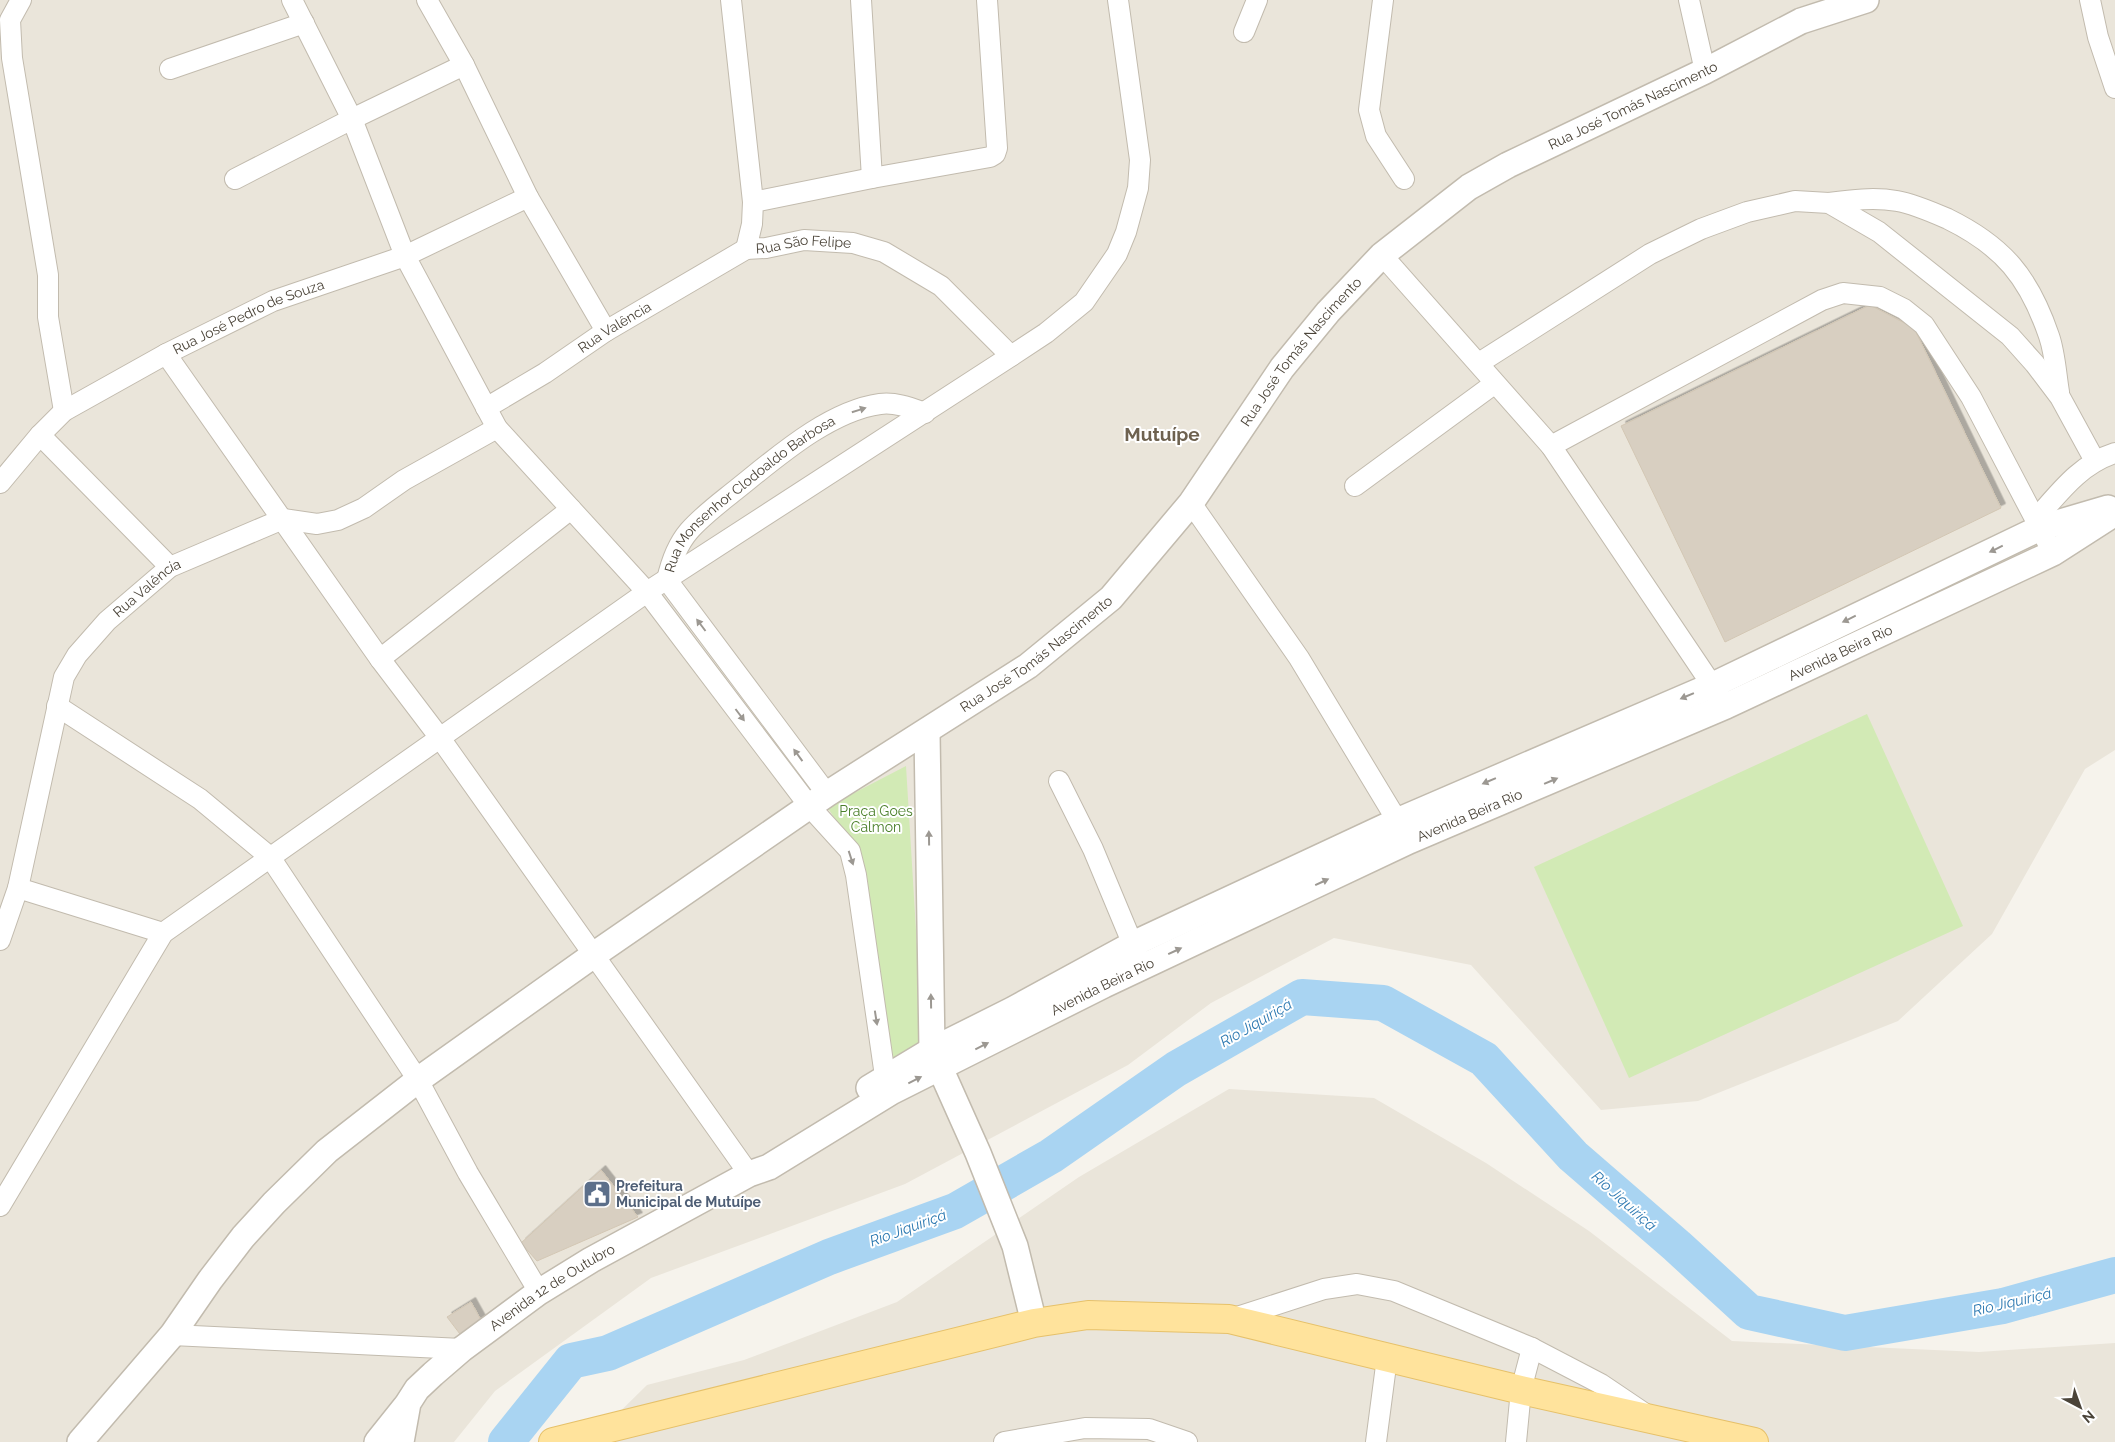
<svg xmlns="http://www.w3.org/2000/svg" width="2115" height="1442" viewBox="0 0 2115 1442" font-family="Raleway,sans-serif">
<defs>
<filter id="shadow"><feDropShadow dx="4.5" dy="-4.5" stdDeviation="0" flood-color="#0004"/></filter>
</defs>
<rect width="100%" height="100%" fill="#f6f3ec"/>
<g fill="#eae5da">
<path d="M 0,0 L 2115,0 L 2115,750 L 2085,769 L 1992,934 L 1898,1021 L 1698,1101 L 1601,1110 L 1471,965 L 1334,938 L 1211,1003 L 1128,1065 L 905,1184 L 651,1278 L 495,1391 L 454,1442 L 0,1442 Z"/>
<path d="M 1229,1089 L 1374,1098 L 1486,1163 L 1589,1231 L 1732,1341 L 1979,1352 L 2115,1343 L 2115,1442 L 589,1442 L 647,1385 L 744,1360 L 897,1302 L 1079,1177 Z"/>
</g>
<g fill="#d2eab5">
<path d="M 1867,714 L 1963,926 L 1629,1078 L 1534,867 Z"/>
<path d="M 906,766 L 923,1045 L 890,1065 L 856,849 L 827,807 Z"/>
</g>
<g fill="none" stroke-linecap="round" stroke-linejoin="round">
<path stroke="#a9d4f2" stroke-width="36" d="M 506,1442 L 571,1361 L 608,1353 L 829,1257 L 955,1211 L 1051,1156 L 1176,1069 L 1302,997 L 1383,1003 L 1484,1059 L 1573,1156 L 1677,1246 L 1749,1312 L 1845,1333 L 2003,1306 L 2115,1275"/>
</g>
<g fill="#d8cfc1" stroke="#d3c7b4" filter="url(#shadow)">
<path d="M 1870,305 L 1914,328 L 2001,508 L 1725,642 L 1621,426 Z"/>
<path d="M 601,1170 L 638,1217 L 537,1261 L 521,1243 Z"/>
<path d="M 471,1302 L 481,1320 L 463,1338 L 447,1317 Z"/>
</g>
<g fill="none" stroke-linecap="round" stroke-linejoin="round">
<defs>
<g id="minor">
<path d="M 21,0 L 10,20 L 12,58 L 48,275 L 48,317 L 64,411"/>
<path d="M 292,0 L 352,119 L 405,256 L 497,428 L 647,592 L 810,807 L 850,851 L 856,875 L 885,1076 L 891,1091"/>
<path d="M 427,0 L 464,65 L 528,197 L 606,331"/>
<path id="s1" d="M 731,0 L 753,202 L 752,224 L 746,249 L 766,248 L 804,240 L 853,243 L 884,252 L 941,286 L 1011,356"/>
<path d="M 861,0 L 872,178"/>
<path d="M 1383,0 L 1369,110 L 1376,136 L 1404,179"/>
<path d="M 1689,0 L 1705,71"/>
<path d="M 2090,0 L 2098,37 L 2115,88"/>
<path d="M 1244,32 L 1257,0"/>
<path d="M 170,69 L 304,23"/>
<path d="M 235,179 L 352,119 L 464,65"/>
<path d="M 753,202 L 872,178 L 990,157 L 995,154 L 997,148 L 987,0"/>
<path d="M 1829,203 C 1851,200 1874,197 1897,201 C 1914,204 1932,212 1948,219 C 2003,246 2029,277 2049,336 C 2055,353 2056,374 2059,392"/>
<path d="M 1382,255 L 1551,446 L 1720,697"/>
<path d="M 166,354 L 380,659 L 440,738 L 749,1174"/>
<path d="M 1479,363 L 1650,254 L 1701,229 L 1747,212 L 1795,201 L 1829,203 L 1879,232 L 2010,336 L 2035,364 L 2060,397 L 2095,461"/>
<path id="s2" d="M 486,408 L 545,373 L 606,331 L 746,249"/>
<path d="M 40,435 L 170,567"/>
<path d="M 1551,446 L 1822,300 L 1843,293 L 1880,297 L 1904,309 L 1924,325 L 1971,397 L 2053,553"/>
<path id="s3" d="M 0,483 L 40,435 L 64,411 L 166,354 L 273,301 L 405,256 L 528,197"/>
<path d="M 1355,486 L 1494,384"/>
<path d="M 1191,503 L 1299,658 L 1404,832"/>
<path d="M 2035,520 C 2059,493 2080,464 2115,453"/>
<path d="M 380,659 L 571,509"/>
<path d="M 57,706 L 200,799 L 270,857 L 418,1080 L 468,1173 L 539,1292"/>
<path d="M 1059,781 L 1093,849 L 1138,957"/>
<path id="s4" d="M 827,794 L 667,580 C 671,562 677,545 689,531 C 703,515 721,502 737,489 C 777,457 829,411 880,404 C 896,402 911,408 925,413"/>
<path d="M 18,888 L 163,933"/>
<path id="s5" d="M 0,940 L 18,888 L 64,677 L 77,655 L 107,621 L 170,567 L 283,519 L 317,524 L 338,520 L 364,508 L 404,480 L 497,428"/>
<path d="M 0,1206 L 163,933 L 647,592 L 1011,356 L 1046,333 L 1084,302 L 1117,254 L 1126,232 L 1138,188 L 1140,160 L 1118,0"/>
<path d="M 1231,1319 L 1324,1289 L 1357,1284 L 1394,1291 L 1532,1348 L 1601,1384 L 1644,1413"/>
<path d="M 172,1335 L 462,1349"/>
<path d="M 1004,1442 L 1085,1428 L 1149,1429 L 1187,1442"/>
<path d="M 1376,1442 L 1387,1358"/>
<path d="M 1516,1442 L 1521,1390 L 1532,1348"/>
</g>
<g id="tertiary">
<path d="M 927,733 L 932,1050 L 978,1153 L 1015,1246 L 1034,1323"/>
<path d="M 869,1088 L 932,1050 L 1012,1010 L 1133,944 L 1397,821 L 1713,685 L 2040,528 L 2108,508"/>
<path id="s6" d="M 80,1442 L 172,1335 L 210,1280 L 243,1237 L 274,1203 L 327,1151 L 418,1080 L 595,954 L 827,794 L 1028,666 L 1111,598 L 1191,503 L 1282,368 L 1328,312 L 1382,255 L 1469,187 L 1508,165 L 1705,71 L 1801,21 L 1866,0"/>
<path d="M 377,1442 L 405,1407"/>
<path id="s7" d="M 401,1442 L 408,1403 L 417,1389 L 433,1374 L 462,1349 L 539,1292 L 591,1260 L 749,1174 L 769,1167 L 891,1092 L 1104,985 L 1409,841 L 1726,706 L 2053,553 L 2115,513"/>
</g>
<path id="primary" d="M 553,1442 L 1034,1323 L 1088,1315 L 1229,1319 L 1521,1390 L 1754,1442"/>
</defs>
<use href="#minor" stroke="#c2bbae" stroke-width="22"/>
<use href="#tertiary" stroke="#c2bbae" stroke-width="28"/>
<use href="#primary" stroke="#e6c16a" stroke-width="30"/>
<use href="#minor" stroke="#fff" stroke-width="20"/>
<use href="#tertiary" stroke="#fff" stroke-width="25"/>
<use href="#primary" stroke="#ffe39c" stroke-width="28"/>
</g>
<defs><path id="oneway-solid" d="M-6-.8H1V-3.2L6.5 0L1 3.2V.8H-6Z" transform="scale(1.25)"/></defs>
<g fill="#9c9892">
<use href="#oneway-solid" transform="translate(859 410) rotate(-17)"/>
<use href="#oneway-solid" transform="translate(1996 549) rotate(154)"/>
<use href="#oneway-solid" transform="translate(1849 619) rotate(154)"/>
<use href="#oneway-solid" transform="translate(701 625) rotate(-127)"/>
<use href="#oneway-solid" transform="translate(1687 696) rotate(157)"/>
<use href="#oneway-solid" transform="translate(740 715) rotate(53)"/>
<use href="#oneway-solid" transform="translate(798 755) rotate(-126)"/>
<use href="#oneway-solid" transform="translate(1489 781) rotate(157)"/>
<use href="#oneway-solid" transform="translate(1551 781) rotate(-23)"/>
<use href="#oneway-solid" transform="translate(929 838) rotate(-91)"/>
<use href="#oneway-solid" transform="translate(851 858) rotate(72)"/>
<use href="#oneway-solid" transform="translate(1322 882) rotate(-25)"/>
<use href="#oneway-solid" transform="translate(1175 951) rotate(-25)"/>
<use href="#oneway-solid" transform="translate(931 1001) rotate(-91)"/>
<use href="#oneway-solid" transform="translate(876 1018) rotate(81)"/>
<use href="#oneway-solid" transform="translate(982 1046) rotate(-27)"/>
<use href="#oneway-solid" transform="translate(915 1080) rotate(-27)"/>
</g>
<defs>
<symbol id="civic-square" viewBox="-11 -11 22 22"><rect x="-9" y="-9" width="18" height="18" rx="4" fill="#5c6f8a" stroke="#fff"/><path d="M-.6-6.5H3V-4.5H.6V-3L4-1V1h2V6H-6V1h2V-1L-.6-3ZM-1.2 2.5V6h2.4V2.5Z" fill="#fff"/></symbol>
</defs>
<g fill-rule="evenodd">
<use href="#civic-square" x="581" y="1178" width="32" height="32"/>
</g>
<g text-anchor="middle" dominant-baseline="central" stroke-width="4" stroke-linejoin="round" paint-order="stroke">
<g font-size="14" fill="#4b4439" stroke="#fff">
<text stroke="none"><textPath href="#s6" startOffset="2074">Rua José Tomás Nascimento</textPath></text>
<text stroke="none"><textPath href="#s1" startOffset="309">Rua São Felipe</textPath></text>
<text stroke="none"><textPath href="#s3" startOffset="304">Rua José Pedro de Souza</textPath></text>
<text stroke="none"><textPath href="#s2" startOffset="152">Rua Valência</textPath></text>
<text stroke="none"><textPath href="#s6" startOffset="1654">Rua José Tomás Nascimento</textPath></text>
<text stroke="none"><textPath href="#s4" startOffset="390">Rua Monsenhor Clodoaldo Barbosa</textPath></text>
<text stroke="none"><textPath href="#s5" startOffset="394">Rua Valência</textPath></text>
<text stroke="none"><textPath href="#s7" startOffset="1664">Avenida Beira Rio</textPath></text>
<text stroke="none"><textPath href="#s6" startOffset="1249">Rua José Tomás Nascimento</textPath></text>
<text stroke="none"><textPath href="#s7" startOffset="1259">Avenida Beira Rio</textPath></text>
<text stroke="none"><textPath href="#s7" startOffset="854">Avenida Beira Rio</textPath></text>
<text stroke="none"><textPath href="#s7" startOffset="226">Avenida 12 de Outubro</textPath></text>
</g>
<g font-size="14" fill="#4a7f2a" stroke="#fff">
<text x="876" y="811">Praça Goes<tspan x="876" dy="16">Calmon</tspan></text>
</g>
<g font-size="14" font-weight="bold" fill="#4e5e75" stroke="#fff" text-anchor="start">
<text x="616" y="1186">Prefeitura<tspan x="616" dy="16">Municipal de Mutuípe</tspan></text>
</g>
<g font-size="15" font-style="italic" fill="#2e7ab2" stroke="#fff">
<text transform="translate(1256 1023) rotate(-30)">Rio Jiquiriçá</text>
<text transform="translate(1624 1201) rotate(42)">Rio Jiquiriçá</text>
<text transform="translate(908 1228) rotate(-20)">Rio Jiquiriçá</text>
<text transform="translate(2012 1302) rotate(-13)">Rio Jiquiriçá</text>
</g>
<g font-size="19" font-weight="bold" fill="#6e6250" stroke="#fff">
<text x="1162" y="434">Mutuípe</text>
</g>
</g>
<g transform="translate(2080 1407) rotate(139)" stroke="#ffffff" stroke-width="4" paint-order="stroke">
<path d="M0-4L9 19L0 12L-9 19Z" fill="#4b4439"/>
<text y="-8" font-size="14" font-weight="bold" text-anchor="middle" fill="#4b4439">N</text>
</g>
</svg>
